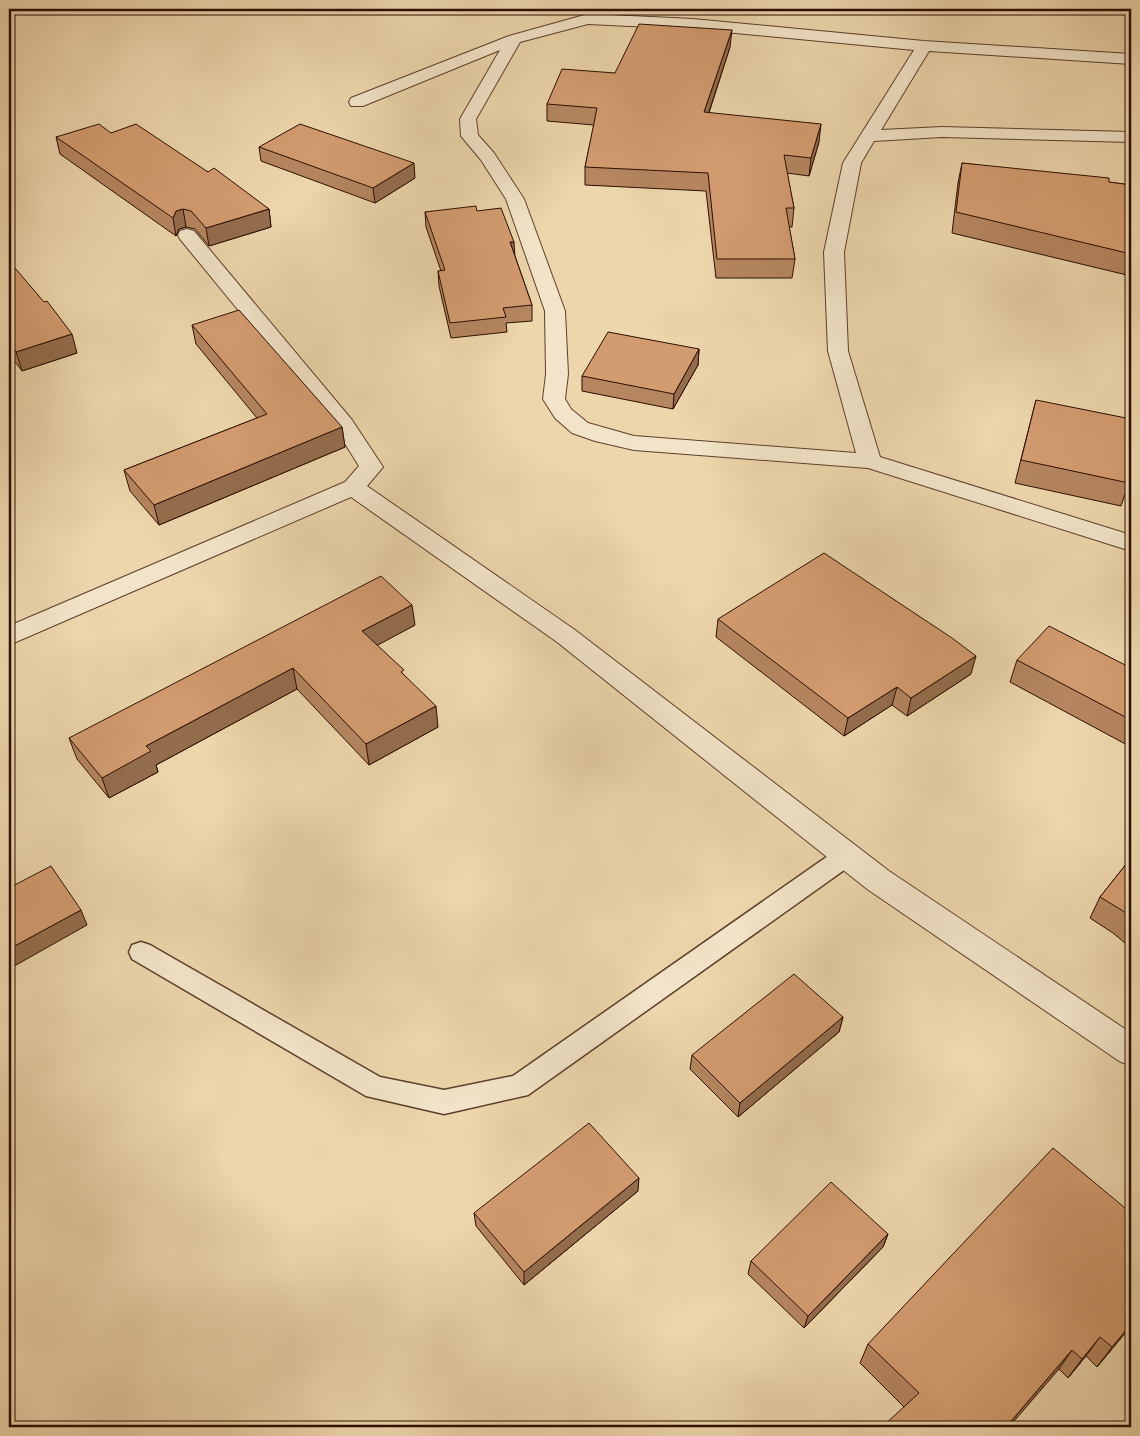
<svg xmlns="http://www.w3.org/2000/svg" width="1140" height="1436" viewBox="0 0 1140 1436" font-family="'IM FELL DW Pica',serif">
<rect width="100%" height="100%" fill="#edd6ac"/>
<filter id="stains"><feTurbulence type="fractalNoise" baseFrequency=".004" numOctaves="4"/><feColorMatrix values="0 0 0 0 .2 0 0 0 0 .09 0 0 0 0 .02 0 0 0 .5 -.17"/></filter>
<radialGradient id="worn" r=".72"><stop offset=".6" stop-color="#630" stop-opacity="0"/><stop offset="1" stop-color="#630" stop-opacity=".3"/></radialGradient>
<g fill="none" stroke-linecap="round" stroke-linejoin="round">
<defs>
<path id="service" d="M 846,847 L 854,849 L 858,856 L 854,863 L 528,1095 L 444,1114 L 366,1096 L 132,959 L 129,952 L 132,945 L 141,942 L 150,945 L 380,1077 L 444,1090 L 513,1076 L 838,849 Z"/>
<g id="minor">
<path d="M 588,14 L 693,19 L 924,41 L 1131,54 L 1131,64 L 929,51 L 881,130 L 942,127 L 1131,132 L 1131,142 L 942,137 L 874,141 L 861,163 L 844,252 L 848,351 L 880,457 L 1131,535 L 1131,551 L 868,468 L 634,450 L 595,441 L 572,433 L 555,418 L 543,399 L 546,374 L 545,311 L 506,199 L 481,160 L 461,136 L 460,119 L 500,50 L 363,106 L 351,106 L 349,102 L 351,98 L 509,36 ZM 588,24 L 693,29 L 914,50 L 843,163 L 824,252 L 828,351 L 856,453 L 634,436 L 588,423 L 571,409 L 565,399 L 568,374 L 565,311 L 524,199 L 494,153 L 478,135 L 476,119 L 520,42 Z"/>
<path d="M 187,229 L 194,231 L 352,420 L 383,467 L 367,486 L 575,630 L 889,871 L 1131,1033 L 1131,1066 L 1119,1061 L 867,889 L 557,642 L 351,497 L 9,645 L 9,626 L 345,482 L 359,466 L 335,428 L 180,239 L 178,235 L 180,231 Z"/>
</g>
</defs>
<use href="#service" stroke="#5c3f2b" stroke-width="3"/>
<use href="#minor" stroke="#5c3f2b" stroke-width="2"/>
<use href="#service" fill="#f3e4c9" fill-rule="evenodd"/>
<use href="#minor" fill="#f3e4c9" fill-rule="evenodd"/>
</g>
<g fill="#b58660" stroke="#2c0d00">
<path d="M 730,47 L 709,113 L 819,142 L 809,176 L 787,173 L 794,208 L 792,227 L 789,227 L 795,259 L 792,278 L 716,278 L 706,191 L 585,185 L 585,167 L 594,125 L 547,121 L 547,104 L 615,73 Z"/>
<path d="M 111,133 L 208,172 L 269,209 L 271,227 L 209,246 L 195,229 L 186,227 L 179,229 L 176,236 L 60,154 L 56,137 Z"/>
<path d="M 259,147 L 415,178 L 375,203 L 261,161 Z"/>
<path d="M 962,163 L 1131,185 L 1131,276 L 952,233 L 958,183 Z"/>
<path d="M 477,211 L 515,256 L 532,305 L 532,321 L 506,323 L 507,332 L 451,338 L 439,286 L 438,271 L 441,271 L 426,227 L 425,212 Z"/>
<path d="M 9,261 L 77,353 L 22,371 L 9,354 Z"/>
<path d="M 192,325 L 342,427 L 345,447 L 159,525 L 130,491 L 124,470 L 257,418 L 196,344 Z"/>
<path d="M 699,349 L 698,365 L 673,409 L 582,391 L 582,376 Z"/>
<path d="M 1036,400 L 1129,483 L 1121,506 L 1015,483 Z"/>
<path d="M 718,619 L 971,674 L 907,716 L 892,705 L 844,736 L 716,637 Z"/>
<path d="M 415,625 L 377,645 L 404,675 L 438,727 L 369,765 L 297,689 L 156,765 L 158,772 L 109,798 L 77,759 L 69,738 Z"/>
<path d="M 1017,660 L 1131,668 L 1131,747 L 1010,682 Z"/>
<path d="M 1131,858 L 1131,948 L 1113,933 L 1090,918 L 1100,897 Z"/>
<path d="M 843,1017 L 839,1032 L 738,1117 L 690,1069 L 692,1055 Z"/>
<path d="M 638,1191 L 524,1285 L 476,1226 L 474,1213 Z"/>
<path d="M 888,1234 L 883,1247 L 804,1328 L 748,1274 L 751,1261 Z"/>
<path d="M 1131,1326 L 1097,1367 L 1086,1356 L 1068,1378 L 1059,1369 L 904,1407 L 860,1363 L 868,1344 Z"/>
</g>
<g fill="#946d4e" stroke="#2c0d00">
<path d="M 732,30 L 730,47 L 703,130 L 704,112 Z"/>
<path d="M 821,124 L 819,142 L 809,176 L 811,158 Z"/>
<path d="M 414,163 L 415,178 L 375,203 L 373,188 Z"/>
<path d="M 183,209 L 186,227 L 179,229 L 176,236 L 173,218 L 176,211 Z"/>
<path d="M 269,209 L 271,227 L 209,246 L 206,228 Z"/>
<path d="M 510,242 L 514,242 L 515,257 Z"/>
<path d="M 72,334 L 77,353 L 22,371 L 16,352 Z"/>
<path d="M 699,349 L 698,365 L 673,409 L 674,394 Z"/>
<path d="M 342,427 L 345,447 L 159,525 L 154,505 Z"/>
<path d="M 412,605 L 415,625 L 365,652 L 362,631 Z"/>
<path d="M 976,656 L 971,674 L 907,716 L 911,698 Z"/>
<path d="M 293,668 L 297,689 L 156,765 L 158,772 L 109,798 L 102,778 L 146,746 Z"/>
<path d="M 897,687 L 892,705 L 844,736 L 848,718 Z"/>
<path d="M 436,706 L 438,727 L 369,765 L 366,744 Z"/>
<path d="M 9,741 L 15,757 L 9,760 Z"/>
<path d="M 81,910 L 87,925 L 9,969 L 9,949 Z"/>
<path d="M 843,1017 L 839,1032 L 738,1117 L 740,1103 Z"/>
<path d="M 639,1178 L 638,1191 L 524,1285 L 524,1272 Z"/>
<path d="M 888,1234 L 883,1247 L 804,1328 L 808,1316 Z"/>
<path d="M 1131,1324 L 1131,1326 L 1097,1367 L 1112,1347 Z"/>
<path d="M 1100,1337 L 1086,1356 L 1068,1378 L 1082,1359 Z"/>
<path d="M 1072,1350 L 1059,1369 L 1009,1427 L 1006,1427 Z"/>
</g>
<g fill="#d39c70" stroke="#2c0d00">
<path d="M 639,24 L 732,30 L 704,112 L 821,124 L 811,158 L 784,155 L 794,208 L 786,208 L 795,259 L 717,259 L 708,173 L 585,167 L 597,108 L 547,104 L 562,69 L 615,73 Z"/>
<path d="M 99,124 L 111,133 L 136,124 L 208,172 L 214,168 L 269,209 L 206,228 L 191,211 L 183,209 L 176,211 L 173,218 L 56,137 Z"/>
<path d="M 300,124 L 414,163 L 373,188 L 259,147 Z"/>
<path d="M 962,163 L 1109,178 L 1109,182 L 1131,185 L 1131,254 L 956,212 Z"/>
<path d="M 476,206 L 477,211 L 501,208 L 514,242 L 510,242 L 532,305 L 503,308 L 506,317 L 450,323 L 438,271 L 445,270 L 425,212 Z"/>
<path d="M 9,261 L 44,302 L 47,301 L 72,334 L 16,352 L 9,343 Z"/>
<path d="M 239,310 L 342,427 L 154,505 L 124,470 L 267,414 L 192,325 Z"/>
<path d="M 608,332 L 699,349 L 674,394 L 582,376 Z"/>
<path d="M 1036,400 L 1131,419 L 1131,468 L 1129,483 L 1021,460 Z"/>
<path d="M 824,553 L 952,638 L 976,656 L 911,698 L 897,687 L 848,718 L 718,619 Z"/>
<path d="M 381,576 L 412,605 L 362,631 L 404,670 L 401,672 L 436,706 L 366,744 L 293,668 L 146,746 L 151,751 L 102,778 L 69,738 Z"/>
<path d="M 1049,626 L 1131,668 L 1131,720 L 1017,660 Z"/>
<path d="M 1131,858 L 1131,918 L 1123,911 L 1100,897 Z"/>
<path d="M 51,866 L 81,910 L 9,949 L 9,888 Z"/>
<path d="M 794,974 L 843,1017 L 740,1103 L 692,1055 Z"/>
<path d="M 589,1123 L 639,1178 L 524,1272 L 474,1213 Z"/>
<path d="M 1053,1148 L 1131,1213 L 1131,1324 L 1112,1347 L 1100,1337 L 1082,1359 L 1072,1350 L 1006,1427 L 882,1427 L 919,1393 L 868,1344 Z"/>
<path d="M 831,1182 L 888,1234 L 808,1316 L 751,1261 Z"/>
</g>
<rect width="1140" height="1436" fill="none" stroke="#edd6ac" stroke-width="30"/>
<rect x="10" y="10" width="1120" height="1416" fill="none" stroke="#2c0d00" stroke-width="2.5"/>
<rect x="15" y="15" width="1110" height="1406" fill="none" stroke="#2c0d00"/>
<rect width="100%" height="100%" filter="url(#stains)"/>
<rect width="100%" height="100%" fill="url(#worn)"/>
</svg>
